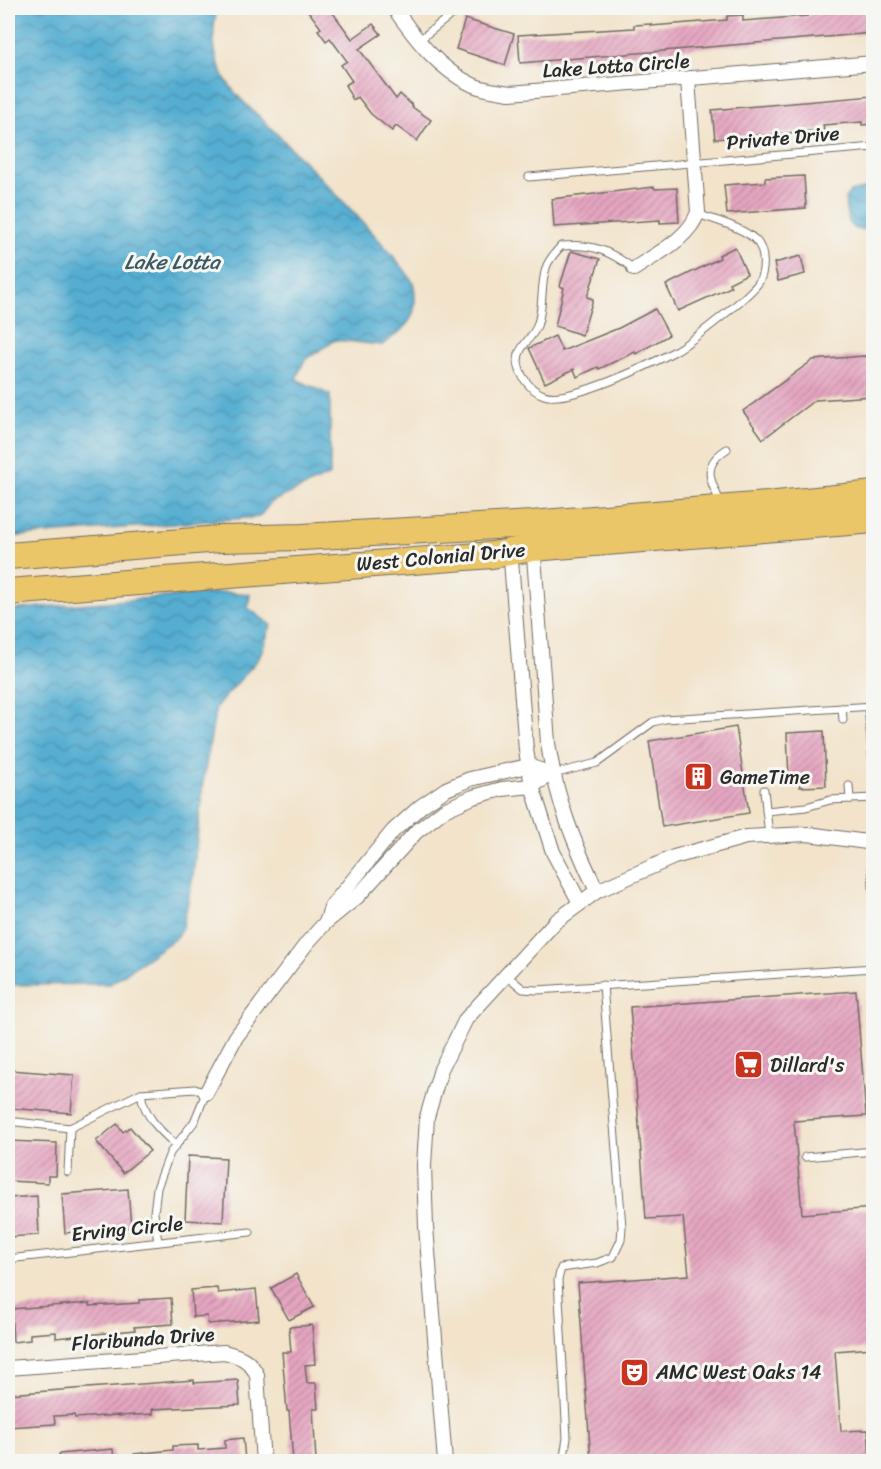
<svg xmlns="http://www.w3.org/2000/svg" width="881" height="1469" viewBox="0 0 881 1469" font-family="Sriracha,sans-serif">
<defs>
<pattern id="water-waves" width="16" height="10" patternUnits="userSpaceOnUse" patternTransform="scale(1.5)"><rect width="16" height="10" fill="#55aed2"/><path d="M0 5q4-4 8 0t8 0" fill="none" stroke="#478eab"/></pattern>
<pattern id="building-hatch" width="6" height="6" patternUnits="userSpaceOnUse" patternTransform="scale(1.5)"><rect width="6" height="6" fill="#e6a6c1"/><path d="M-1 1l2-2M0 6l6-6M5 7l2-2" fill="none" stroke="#bb879d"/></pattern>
</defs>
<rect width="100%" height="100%" fill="#f6f6f2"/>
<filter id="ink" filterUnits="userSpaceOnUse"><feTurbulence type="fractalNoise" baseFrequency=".0167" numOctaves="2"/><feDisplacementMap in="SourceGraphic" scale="12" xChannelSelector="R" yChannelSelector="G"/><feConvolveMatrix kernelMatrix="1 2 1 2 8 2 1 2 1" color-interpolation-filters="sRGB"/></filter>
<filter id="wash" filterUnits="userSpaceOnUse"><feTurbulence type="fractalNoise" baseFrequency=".008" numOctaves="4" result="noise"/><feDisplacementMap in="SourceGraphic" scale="24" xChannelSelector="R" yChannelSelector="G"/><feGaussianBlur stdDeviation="1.35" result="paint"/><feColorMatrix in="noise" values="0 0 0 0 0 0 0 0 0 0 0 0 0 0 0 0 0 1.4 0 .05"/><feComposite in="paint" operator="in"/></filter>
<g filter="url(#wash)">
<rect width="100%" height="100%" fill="#f2e3ca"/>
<g fill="url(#water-waves)" stroke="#406c7e" stroke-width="1.5">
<path d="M 8,8 L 217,8 C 206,55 222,86 259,116 C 282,140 410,265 414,286 C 419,320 406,327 382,345 L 335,340 L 304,361 L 296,379 L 330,395 L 330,475 L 271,502 L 259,517 L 8,537 Z"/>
<path d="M 873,187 L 873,227 C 849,236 846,219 845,198 L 850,192 Z"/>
<path d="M 225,592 L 250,594 L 248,608 L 271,625 L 259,658 L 216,707 L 203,782 L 193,876 L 183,925 L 177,937 L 110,984 L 8,985 L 8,610 Z"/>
</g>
<g id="blocks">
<g fill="url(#building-hatch)">
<path d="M 306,8 L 341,8 L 333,13 L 352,39 L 373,24 L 381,34 L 359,49 L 396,99 L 400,94 L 413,106 L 412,107 L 431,120 L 417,141 L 396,126 L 392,131 L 371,114 L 358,97 L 353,100 L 345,85 L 352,81 L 341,65 L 347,61 L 330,38 L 326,41 L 318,30 L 321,28 Z"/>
<path d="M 840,8 L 873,8 L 873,33 L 520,63 L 518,35 L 634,28 L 634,25 L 651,24 L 651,26 L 727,20 L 727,16 L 743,15 L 743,21 L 808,16 L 808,14 L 840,12 Z"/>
<path d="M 465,19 L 514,34 L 505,65 L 456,49 Z"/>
<path d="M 873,96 L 873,124 L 862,125 L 862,122 L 823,125 L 824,130 L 715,139 L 712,110 Z"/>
<path d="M 804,176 L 806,208 L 727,214 L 724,185 L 765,182 L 765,178 Z"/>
<path d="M 654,187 L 655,189 L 677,188 L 679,222 L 660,223 L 660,220 L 554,227 L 552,199 Z"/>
<path d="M 735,247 L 747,274 L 729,283 L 731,287 L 678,311 L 666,285 L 720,258 L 719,255 Z"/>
<path d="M 571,251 L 600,259 L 587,297 L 593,299 L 582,335 L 555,326 L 564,288 L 560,286 Z"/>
<path d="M 801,256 L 805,274 L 778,281 L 774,263 Z"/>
<path d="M 655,309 L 669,335 L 636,354 L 635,352 L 599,369 L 598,367 L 577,377 L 574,369 L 545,383 L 529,348 L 555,336 L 562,351 L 619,328 Z"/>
<path d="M 864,356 L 873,358 L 873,396 L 815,400 L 763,439 L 743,411 L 813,360 Z"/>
<path d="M 736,727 L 749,813 L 662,827 L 649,741 Z"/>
<path d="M 824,731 L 826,786 L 800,787 L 799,778 L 789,779 L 787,733 Z"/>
<path d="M 856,991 L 866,1116 L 794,1121 L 802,1214 L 873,1208 L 873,1348 L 835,1351 L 841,1431 L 868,1430 L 870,1461 L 591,1461 L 578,1283 L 689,1275 L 683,1217 L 646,1219 L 630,1007 Z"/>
<path d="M 10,1070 L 74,1075 L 71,1113 L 8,1108 Z"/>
<path d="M 117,1124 L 123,1132 L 130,1127 L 150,1151 L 123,1173 L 96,1141 Z"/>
<path d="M 8,1141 L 57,1143 L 56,1176 L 48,1176 L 48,1183 L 8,1181 Z"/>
<path d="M 188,1156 L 226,1158 L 223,1222 L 185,1220 Z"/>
<path d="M 128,1189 L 131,1227 L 65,1233 L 62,1194 Z"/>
<path d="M 37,1196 L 39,1235 L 8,1237 L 8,1198 Z"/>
<path d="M 296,1274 L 314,1307 L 289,1320 L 271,1288 Z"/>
<path d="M 217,1288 L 218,1293 L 256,1289 L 259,1320 L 208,1324 L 207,1316 L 193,1317 L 191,1290 Z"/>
<path d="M 171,1298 L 173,1324 L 134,1327 L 135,1330 L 56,1338 L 56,1332 L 30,1334 L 30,1340 L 13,1342 L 11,1309 L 90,1303 L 90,1306 L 139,1303 L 139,1300 Z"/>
<path d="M 312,1325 L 315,1364 L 305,1365 L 307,1383 L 316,1383 L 318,1409 L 313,1409 L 316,1461 L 293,1461 L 289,1411 L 287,1411 L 282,1352 L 291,1352 L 289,1327 Z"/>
<path d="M 194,1380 L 194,1383 L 238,1380 L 240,1405 L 152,1409 L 153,1414 L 119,1416 L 119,1415 L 75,1418 L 74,1415 L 54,1416 L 55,1424 L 8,1427 L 8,1394 Z"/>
<path d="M 243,1438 L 245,1461 L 134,1461 L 134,1454 L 173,1450 L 173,1446 L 198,1445 L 198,1450 L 225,1448 L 225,1440 Z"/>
<path d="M 113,1449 L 114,1461 L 59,1461 L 59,1454 Z"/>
</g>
</g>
</g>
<g filter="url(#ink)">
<use href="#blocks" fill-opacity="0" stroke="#716b63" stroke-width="1.5"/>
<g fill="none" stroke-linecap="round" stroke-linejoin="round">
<defs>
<g id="lane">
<path d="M 418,41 L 451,15 L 468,10 L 497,8"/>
<path d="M 529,177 L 874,147"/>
<path d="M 634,269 C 610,251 592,243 561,246 C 556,252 548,260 546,268 C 540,287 544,307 537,326 C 532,339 518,346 518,361 C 519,376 530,390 544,395 C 568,404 652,364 675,351 C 691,342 751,295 759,282 C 765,270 765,254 758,243 C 749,229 712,219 697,214"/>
<path d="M 721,503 C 710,481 701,465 727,449"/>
<path d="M 868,706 L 874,778"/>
<path d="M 842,708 L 843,720"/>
<path d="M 553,774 L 597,763 L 653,722 L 665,719 L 874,706"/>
<path d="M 849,786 L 850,799"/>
<path d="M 764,790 L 769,836"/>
<path d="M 766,811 L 806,807 L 830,800 L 874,798"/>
<path d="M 871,842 L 874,908"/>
<path d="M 505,974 L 523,989 L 537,990 L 874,968"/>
<path d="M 141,1093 C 144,1116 159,1130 176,1145"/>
<path d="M 8,1121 L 70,1128 L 141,1093 L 195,1089 L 206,1093 L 194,1122 L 170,1153 L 157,1188 L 154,1213 L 158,1242"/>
<path d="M 805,1157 L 874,1151"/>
<path d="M 68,1172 L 70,1128"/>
<path d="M 8,1259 L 250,1232"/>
<path d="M 563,1462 L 567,1438 L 558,1280 L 561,1268 L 597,1263 L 613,1257 L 621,1240 L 622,1227 L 603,985"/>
</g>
<g id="street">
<path d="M 394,8 C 415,38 438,69 473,85 C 484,90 498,91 510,93 L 874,63"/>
<path d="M 634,269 C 656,254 689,239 698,212 L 688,80"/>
<path d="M 533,543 L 548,743 C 556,799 573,841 597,891"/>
<path d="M 510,548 L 526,750 L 532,786 L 553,852 L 580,903"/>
<path d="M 327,920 L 331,907 L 393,831 L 421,806 L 446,789 L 470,779 L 528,766 L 552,774"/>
<path d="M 206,1093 L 236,1037 L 307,943 L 326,922 L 357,897 L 416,832 L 444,810 L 473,797 L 502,789 L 532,786 L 552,774"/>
<path d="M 8,1368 L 224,1352 C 240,1356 250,1360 257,1375 L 263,1462"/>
<path d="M 445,1462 L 426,1227 L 424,1166 L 427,1117 L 441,1069 L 466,1019 L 555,922 L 597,891 L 674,857 L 746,837 L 808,834 L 874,843"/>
</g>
<g id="highway">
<path d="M 8,556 L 220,539 L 302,537 L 531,524 L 767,505 L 874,494"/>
<path d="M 8,592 L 492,555 L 533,548 L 874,520"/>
</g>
</defs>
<use href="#lane" stroke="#716b63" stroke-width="9"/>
<use href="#street" stroke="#716b63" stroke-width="16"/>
<use href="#highway" stroke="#716b63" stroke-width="28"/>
<use href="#lane" stroke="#fff" stroke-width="7"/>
<use href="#street" stroke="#fff" stroke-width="14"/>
<use href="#highway" stroke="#eac669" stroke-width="26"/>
</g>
</g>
<defs>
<symbol id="building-square" viewBox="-11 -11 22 22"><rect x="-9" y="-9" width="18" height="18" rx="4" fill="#c8321e" stroke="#f6f6f2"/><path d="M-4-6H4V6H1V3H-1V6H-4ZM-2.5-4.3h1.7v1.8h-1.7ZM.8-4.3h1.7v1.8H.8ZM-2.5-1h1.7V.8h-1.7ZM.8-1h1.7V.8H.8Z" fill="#fff"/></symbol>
<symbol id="supermarket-square" viewBox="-11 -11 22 22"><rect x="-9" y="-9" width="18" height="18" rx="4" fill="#c8321e" stroke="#f6f6f2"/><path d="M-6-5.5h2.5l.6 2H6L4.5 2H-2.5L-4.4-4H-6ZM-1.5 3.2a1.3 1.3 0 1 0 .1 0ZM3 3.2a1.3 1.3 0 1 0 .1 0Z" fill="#fff"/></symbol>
<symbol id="theatre-square" viewBox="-11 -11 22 22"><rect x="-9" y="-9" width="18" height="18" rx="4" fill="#c8321e" stroke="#f6f6f2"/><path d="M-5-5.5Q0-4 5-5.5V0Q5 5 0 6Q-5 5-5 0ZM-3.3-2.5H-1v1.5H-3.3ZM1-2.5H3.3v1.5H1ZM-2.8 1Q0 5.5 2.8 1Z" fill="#fff"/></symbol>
</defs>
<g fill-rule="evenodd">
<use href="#building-square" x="682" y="760" width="33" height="33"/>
<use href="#supermarket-square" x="732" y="1048" width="33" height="33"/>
<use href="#theatre-square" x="618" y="1356" width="33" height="33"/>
</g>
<g text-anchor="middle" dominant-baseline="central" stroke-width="6" stroke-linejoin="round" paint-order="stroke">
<g font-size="20" fill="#2b2b2b" stroke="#f6f6f2">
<text transform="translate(616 66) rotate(-4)">Lake Lotta Circle</text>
<text transform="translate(783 138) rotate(-5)">Private Drive</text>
<text transform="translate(441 557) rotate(-5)">West Colonial Drive</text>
<text transform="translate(127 1229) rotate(-6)">Erving Circle</text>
<text transform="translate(143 1339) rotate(-4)">Floribunda Drive</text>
</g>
<g font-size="20" fill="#2b2b2b" stroke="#f6f6f2" text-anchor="start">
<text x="720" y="777">GameTime</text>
<text x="770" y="1065">Dillard's</text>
<text x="656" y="1372">AMC West Oaks 14</text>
</g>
<g font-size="21" font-style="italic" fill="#3a5965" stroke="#f6f6f2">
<text x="172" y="262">Lake Lotta</text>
</g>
</g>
<rect width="881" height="1469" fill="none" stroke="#f6f6f2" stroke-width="30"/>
</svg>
